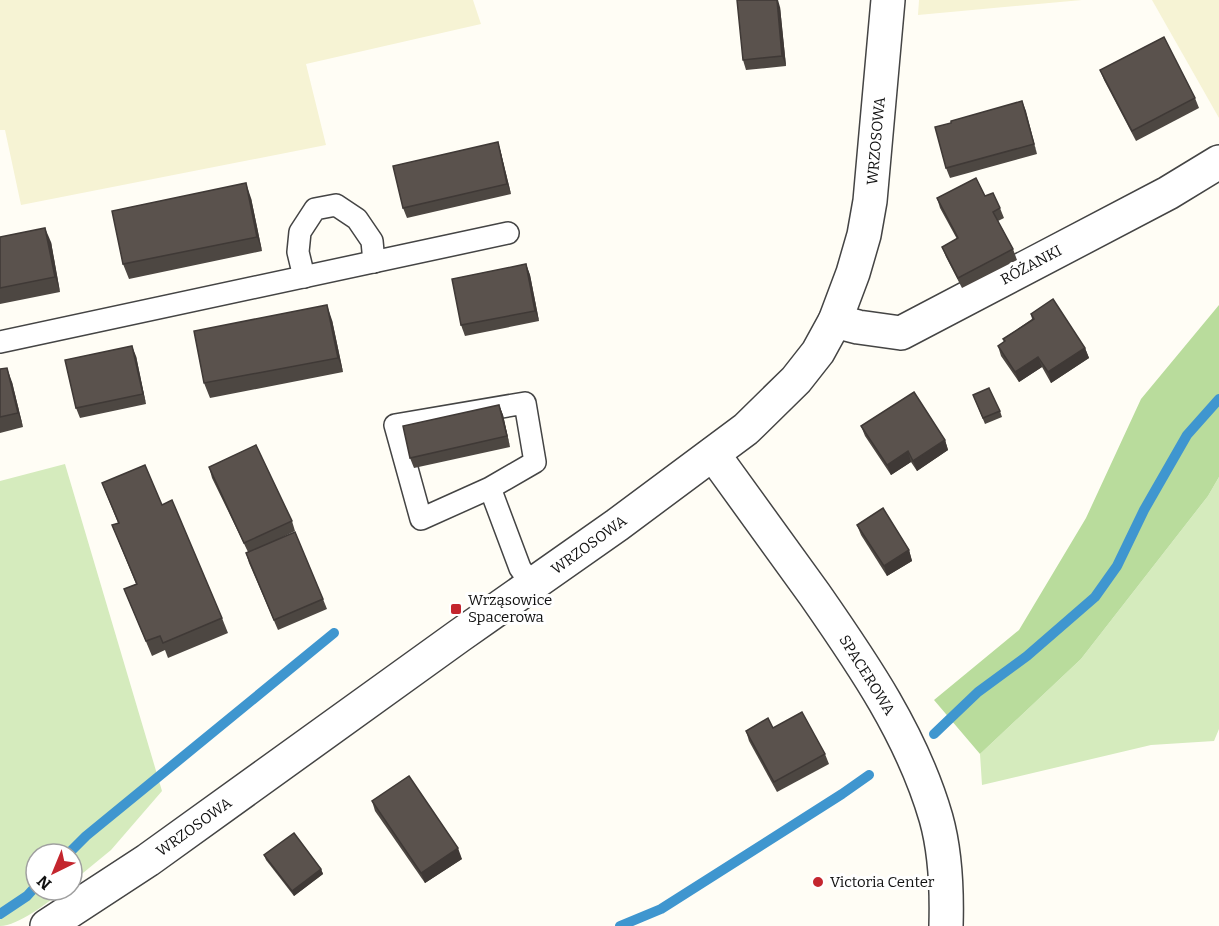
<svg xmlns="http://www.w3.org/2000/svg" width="1219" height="926" viewBox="0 0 1219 926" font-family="Bitter,serif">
<rect width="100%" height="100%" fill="#fffdf5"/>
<g fill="#f6f3d4">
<path d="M 0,0 L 473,0 L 481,24 L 306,64 L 326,145 L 21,205 L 5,130 L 0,130 Z"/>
<path d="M 919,0 L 1082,0 L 918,15 Z"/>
<path d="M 1152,0 L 1219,0 L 1219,118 Z"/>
</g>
<g fill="#d5ebbd">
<path d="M 65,464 L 162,791 L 111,850 L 72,882 L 72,854 L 36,854 L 36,890 L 63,890 C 49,902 18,926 0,926 L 0,481 Z"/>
<path d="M 1219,477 L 1219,729 L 1214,741 L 1151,745 L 982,785 L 980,754 L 1081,659 L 1208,496 Z"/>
</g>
<path fill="#b9dc9c" d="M 1219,305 L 1219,477 L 1208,496 L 1081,659 L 980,754 L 934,700 L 1019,630 L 1086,518 L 1141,399 Z"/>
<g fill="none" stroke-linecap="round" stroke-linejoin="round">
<g stroke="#3f96cf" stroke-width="10">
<path d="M 934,734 L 978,692 L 1027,656 L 1095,597 L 1117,566 L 1144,510 L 1187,435 L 1219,399"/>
<path d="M 68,854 L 86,836 L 334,633"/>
<path d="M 0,914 L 27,896 L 36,886"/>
<path d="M 620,926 L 661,909 L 842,794 L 869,775"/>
</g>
<defs>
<g id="service">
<path d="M 304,277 L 298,252 L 300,232 L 315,209 L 336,205 L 357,219 L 372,241 L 374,262"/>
<path d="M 0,342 L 508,233"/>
<path d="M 490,488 L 535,462 L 525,403 L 395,425 L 421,519 L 490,488 L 520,568 L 532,585"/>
</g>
<path id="minor" d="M 835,321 L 858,327 L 901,333 L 1168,193 L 1219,162"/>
<g id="tertiary">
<path d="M 713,454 C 747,501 781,548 815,595 C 863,664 912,735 936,818 C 945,850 947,892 946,926"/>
<path d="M 47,926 L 148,860 L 459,636 L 617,525 L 746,429 L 796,380 L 818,352 L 835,321 L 853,273 L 864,235 L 870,201 L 888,0"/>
</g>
</defs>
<use href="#service" stroke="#444" stroke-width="24"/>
<use href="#minor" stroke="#444" stroke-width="36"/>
<use href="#tertiary" stroke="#444" stroke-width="36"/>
<use href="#service" stroke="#fff" stroke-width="21"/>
<use href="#minor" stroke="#fff" stroke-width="33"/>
<use href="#tertiary" stroke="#fff" stroke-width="33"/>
</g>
<g fill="#4d4742">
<path d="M 780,7 L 786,66 L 746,70 L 743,60 Z"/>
<path d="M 1100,70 L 1195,98 L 1199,108 L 1136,141 L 1104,80 Z"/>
<path d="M 1022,101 L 1037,154 L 950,178 L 946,168 L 951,123 Z"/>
<path d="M 498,142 L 501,153 L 511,194 L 407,218 L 403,208 Z"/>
<path d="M 985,196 L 1000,208 L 1004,218 L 998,221 L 1013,249 L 1017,260 L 962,288 L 946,257 L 942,247 L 957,239 L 940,208 L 937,198 Z"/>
<path d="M 251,198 L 262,251 L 129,279 L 123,264 Z"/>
<path d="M 0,237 L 51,242 L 60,292 L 0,304 Z"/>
<path d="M 526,264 L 530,275 L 539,321 L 465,336 L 461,325 Z"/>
<path d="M 1031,314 L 1085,348 L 1089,358 L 1051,383 L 1042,367 L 1019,382 L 1001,356 L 998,346 L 1004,342 L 1003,339 L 1032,319 Z"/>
<path d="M 332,320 L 343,372 L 210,398 L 204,383 Z"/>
<path d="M 136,356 L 146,404 L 80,418 L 76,408 Z"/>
<path d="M 0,369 L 12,382 L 23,427 L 0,433 Z"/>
<path d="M 975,400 L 1000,411 L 1002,417 L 985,424 Z"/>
<path d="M 499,405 L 503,415 L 510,447 L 414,468 L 410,458 Z"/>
<path d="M 861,426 L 945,440 L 948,450 L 917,471 L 911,462 L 891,475 L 865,436 Z"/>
<path d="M 209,467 L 292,521 L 295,531 L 281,538 L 323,599 L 327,609 L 278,630 L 249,563 L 246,553 L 248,552 L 212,478 Z"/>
<path d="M 102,483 L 162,505 L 222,618 L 228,633 L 168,658 L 165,650 L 152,656 L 124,589 L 136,584 L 112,525 L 118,523 Z"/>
<path d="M 857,525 L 909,550 L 912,561 L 887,576 L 861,535 Z"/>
<path d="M 773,728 L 825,754 L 829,764 L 777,792 L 749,741 L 746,731 Z"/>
<path d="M 372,801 L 462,859 L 425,883 L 375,811 Z"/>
<path d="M 264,855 L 321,869 L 323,874 L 294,896 L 266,860 Z"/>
</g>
<g fill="#3f3936">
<path d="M 777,0 L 778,0 L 780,7 L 786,66 L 782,56 Z"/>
<path d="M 1022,101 L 1026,111 L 1037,154 L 1034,144 Z"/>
<path d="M 498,142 L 501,153 L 511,194 L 507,184 Z"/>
<path d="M 246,183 L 251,198 L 262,251 L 257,237 Z"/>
<path d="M 45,228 L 51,242 L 60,292 L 55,277 Z"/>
<path d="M 526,264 L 530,275 L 539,321 L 535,311 Z"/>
<path d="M 327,305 L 332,320 L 343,372 L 338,358 Z"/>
<path d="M 132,346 L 136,356 L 146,404 L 143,394 Z"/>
<path d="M 1085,348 L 1089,358 L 1051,383 L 1048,372 Z"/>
<path d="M 1038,357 L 1042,367 L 1019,382 L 1015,372 Z"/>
<path d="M 7,368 L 12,382 L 23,427 L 18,413 Z"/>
<path d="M 499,405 L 503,415 L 510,447 L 507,436 Z"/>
<path d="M 945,440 L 948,450 L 917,471 L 913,461 Z"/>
<path d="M 908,451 L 911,462 L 891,475 L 887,465 Z"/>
<path d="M 909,550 L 912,561 L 887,576 L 884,566 Z"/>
<path d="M 458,848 L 462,859 L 425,883 L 421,873 Z"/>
<path d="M 321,869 L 323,874 L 294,896 L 292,891 Z"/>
</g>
<g fill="#5a524d" stroke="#3f3936" stroke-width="1.5">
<path d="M 737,0 L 777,0 L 782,56 L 743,60 Z"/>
<path d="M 1164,37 L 1195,98 L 1132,131 L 1100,70 Z"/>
<path d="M 1022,101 L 1034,144 L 946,168 L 935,127 L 951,123 L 951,121 Z"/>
<path d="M 498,142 L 507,184 L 403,208 L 393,166 Z"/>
<path d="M 976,178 L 985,196 L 993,193 L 1000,208 L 993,212 L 1013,249 L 958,278 L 942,247 L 958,238 L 937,198 Z"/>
<path d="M 246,183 L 257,237 L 123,264 L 112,211 Z"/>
<path d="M 45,228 L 55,277 L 0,288 L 0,237 Z"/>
<path d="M 526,264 L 535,311 L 461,325 L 452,279 Z"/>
<path d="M 1053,299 L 1085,348 L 1048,372 L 1038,357 L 1015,372 L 998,346 L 1005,341 L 1003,339 L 1034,319 L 1031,314 Z"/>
<path d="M 327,305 L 338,358 L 204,383 L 194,331 Z"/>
<path d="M 132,346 L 143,394 L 76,408 L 65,360 Z"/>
<path d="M 7,368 L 18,413 L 0,417 L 0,369 Z"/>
<path d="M 989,388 L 1000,411 L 983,418 L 973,395 Z"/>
<path d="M 914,392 L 945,440 L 913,461 L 908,451 L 887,465 L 861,426 Z"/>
<path d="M 499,405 L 507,436 L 410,458 L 403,426 Z"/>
<path d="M 256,445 L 292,521 L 244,543 L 209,467 Z"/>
<path d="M 145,465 L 162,505 L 172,500 L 222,618 L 163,643 L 160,636 L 146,641 L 124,589 L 137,584 L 112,525 L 119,523 L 102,483 Z"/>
<path d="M 883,508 L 909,550 L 884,566 L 857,525 Z"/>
<path d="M 295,532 L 323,599 L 274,620 L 246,553 Z"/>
<path d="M 802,712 L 825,754 L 774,782 L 746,731 L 768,718 L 773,728 Z"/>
<path d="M 409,776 L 458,848 L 421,873 L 372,801 Z"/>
<path d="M 294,833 L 321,869 L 292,891 L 264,855 Z"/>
</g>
<g fill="#c4262e" stroke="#fff" stroke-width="2">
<rect x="450" y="603" width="12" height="12" rx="3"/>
<circle cx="818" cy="882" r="6"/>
</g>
<g text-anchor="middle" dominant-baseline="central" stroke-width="6" stroke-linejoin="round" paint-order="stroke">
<g font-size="15" fill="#111" stroke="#fff">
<text transform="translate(876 141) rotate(-85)">WRZOSOWA</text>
<text transform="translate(1031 265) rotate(-28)">RÓŻANKI</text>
<text transform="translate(589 545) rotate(-36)">WRZOSOWA</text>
<text transform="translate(867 675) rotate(58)">SPACEROWA</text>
<text transform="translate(194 827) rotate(-36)">WRZOSOWA</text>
</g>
<g font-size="15" fill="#111" stroke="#fff" text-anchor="start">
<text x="468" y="600">Wrząsowice<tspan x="468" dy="17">Spacerowa</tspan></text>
<text x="830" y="882">Victoria Center</text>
</g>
</g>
<g transform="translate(54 872) rotate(223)"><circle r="28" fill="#ffffff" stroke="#a0a0a0" stroke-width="1.5"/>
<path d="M0-4.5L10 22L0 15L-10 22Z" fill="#c4262e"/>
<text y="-9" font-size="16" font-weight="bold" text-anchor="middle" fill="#111111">N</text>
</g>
</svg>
